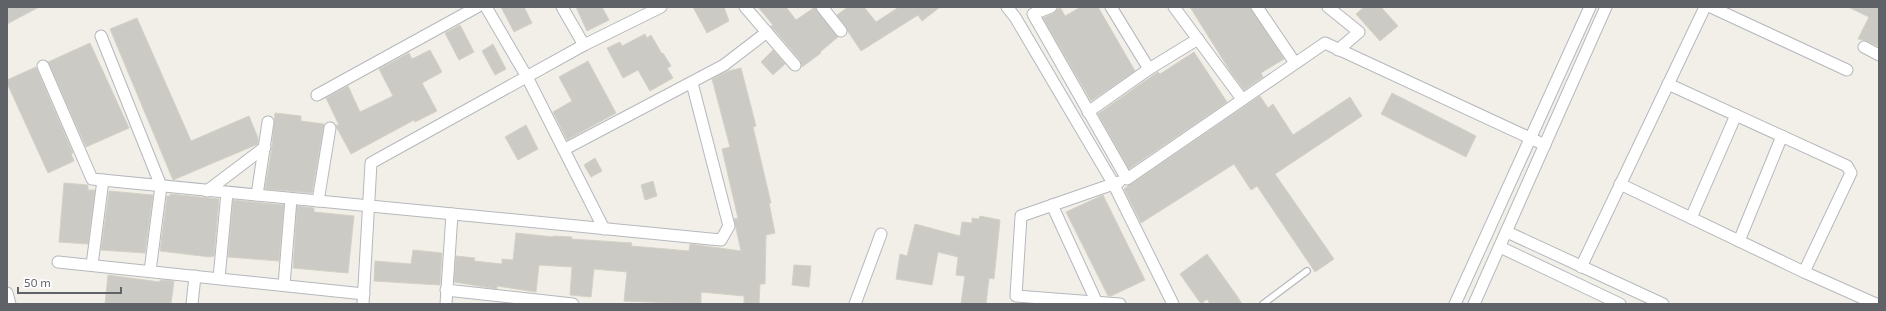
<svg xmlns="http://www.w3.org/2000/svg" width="1886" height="311" viewBox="0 0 1886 311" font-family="'Exo 2',sans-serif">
<rect width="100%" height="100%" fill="#f1efe8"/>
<g fill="#cccac5" stroke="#d6d1c6">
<path d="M 7,7 L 39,7 L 7,24 Z"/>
<path d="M 501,7 L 524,7 L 532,23 L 514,32 Z"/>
<path d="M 576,7 L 602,7 L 609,20 L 587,31 Z"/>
<path d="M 693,7 L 724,7 L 729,21 L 707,33 Z"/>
<path d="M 758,7 L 786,7 L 796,20 L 815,7 L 817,11 L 838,37 L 820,52 L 821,53 L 802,67 L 800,60 L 771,26 L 773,25 Z"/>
<path d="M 848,7 L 864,7 L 876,22 L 899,7 L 940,7 L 922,21 L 918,15 L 861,51 L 837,15 Z"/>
<path d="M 1060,7 L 1065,16 L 1081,7 L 1098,7 L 1135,71 L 1091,101 L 1043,18 L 1054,13 Z"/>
<path d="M 1190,7 L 1250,7 L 1284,59 L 1261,73 L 1263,77 L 1244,90 L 1230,71 Z"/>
<path d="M 1364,7 L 1381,7 L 1398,26 L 1380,41 L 1356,14 Z"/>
<path d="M 1848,7 L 1879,7 L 1879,47 L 1867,41 L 1858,39 L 1869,17 Z"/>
<path d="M 137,18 L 191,141 L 249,116 L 258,138 L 258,144 L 173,180 L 110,29 Z"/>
<path d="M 460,25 L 474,52 L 459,60 L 445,33 Z"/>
<path d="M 645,34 L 647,38 L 651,35 L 662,54 L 663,53 L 671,66 L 667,68 L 673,78 L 650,91 L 638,70 L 623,78 L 607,48 L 620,42 L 622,46 Z"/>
<path d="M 90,43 L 129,128 L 86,147 L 48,62 Z"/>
<path d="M 493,44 L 506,69 L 495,75 L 482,51 Z"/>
<path d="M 430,50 L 442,72 L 422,83 L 437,111 L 415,122 L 414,120 L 351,154 L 337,128 L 336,125 L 339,125 L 326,98 L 348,86 L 360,112 L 393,96 L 379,69 L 409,53 L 412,59 Z"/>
<path d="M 773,50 L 785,64 L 773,75 L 761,62 Z"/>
<path d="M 1194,52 L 1227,102 L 1129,169 L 1098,114 L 1142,83 L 1158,72 L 1160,74 Z"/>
<path d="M 588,61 L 616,113 L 567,140 L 553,112 L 572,101 L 559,77 Z"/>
<path d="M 36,67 L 73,153 L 71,154 L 74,161 L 48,173 L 7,83 L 7,80 Z"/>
<path d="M 741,68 L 756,126 L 753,127 L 771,203 L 769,203 L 775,233 L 766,235 L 765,284 L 760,284 L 759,304 L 744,304 L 744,296 L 701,292 L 701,304 L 624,301 L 627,272 L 594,269 L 591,297 L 570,295 L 572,267 L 539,265 L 536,292 L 497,286 L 497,289 L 454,282 L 456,256 L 475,258 L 474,261 L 502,264 L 502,259 L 513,260 L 516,233 L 553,237 L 553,236 L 572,237 L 571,239 L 632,243 L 631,246 L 689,251 L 690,244 L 741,251 L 734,219 L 738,218 L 722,149 L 730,147 L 712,79 L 728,71 Z"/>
<path d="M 1392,93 L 1476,136 L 1466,157 L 1381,114 Z"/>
<path d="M 1260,96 L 1268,108 L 1273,104 L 1293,135 L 1350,97 L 1362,116 L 1275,174 L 1334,259 L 1315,272 L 1257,186 L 1251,190 L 1234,164 L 1141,223 L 1124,189 Z"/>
<path d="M 275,113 L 301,116 L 301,121 L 324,124 L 312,193 L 265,189 L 272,147 Z"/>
<path d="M 526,125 L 538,149 L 518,160 L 505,137 Z"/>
<path d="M 595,158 L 602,171 L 591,177 L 584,165 Z"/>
<path d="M 653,181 L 657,196 L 645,200 L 641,185 Z"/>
<path d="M 64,183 L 88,185 L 88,190 L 95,190 L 88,244 L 59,242 Z"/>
<path d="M 109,191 L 153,195 L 145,253 L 101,250 Z"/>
<path d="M 170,194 L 219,199 L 214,256 L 210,257 L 160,251 L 167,196 L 170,196 Z"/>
<path d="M 1103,195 L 1145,280 L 1111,296 L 1108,296 L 1066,212 Z"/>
<path d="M 233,200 L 284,205 L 279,261 L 228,257 Z"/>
<path d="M 297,206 L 314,208 L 314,212 L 354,216 L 348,273 L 293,268 Z"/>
<path d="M 980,216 L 1000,220 L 994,279 L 989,278 L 986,304 L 961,304 L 965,276 L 956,275 L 958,257 L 938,252 L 932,285 L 896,279 L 900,254 L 907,256 L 915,224 L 960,236 L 962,222 L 972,223 L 972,218 L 979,219 Z"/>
<path d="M 413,250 L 442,253 L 440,285 L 374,281 L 375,261 L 411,264 Z"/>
<path d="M 1207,254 L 1237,296 L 1242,304 L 1210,304 L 1207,299 L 1201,304 L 1180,274 Z"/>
<path d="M 794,265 L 811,266 L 809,287 L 792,285 Z"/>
<path d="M 108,275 L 160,282 L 160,280 L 174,281 L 171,304 L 105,304 Z"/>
</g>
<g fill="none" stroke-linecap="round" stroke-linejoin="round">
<defs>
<path id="service" d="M 1263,304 L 1307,271"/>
<g id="minor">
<path d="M 486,7 L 527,77 L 604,229"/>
<path d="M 562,7 L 584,45"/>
<path d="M 745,7 L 795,65"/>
<path d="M 822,7 L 841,31"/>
<path d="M 1007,7 L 1015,17 L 1113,183 L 1173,304"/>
<path d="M 1051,7 L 1033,14 L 1127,179 L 1325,43 L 1545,145"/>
<path d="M 1111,7 L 1149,69"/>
<path d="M 1174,7 L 1242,99"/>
<path d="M 1257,7 L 1295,63"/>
<path d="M 1328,7 L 1359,32 L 1338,50"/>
<path d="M 1711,7 L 1847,70"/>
<path d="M 101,36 L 161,186 L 150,271"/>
<path d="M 1864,47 L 1879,55"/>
<path d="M 43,66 L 92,179 L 721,240 L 729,226 L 692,83"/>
<path d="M 1668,84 L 1847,166 L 1851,173 L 1804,272"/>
<path d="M 317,95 L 477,7"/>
<path d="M 1088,112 L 1149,69 L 1198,39"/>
<path d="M 565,149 L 724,65 L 767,32"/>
<path d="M 1119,182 L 1021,216 L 1016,296 L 1120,304"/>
<path d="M 1620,184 L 1804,272 L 1876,304"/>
<path d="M 207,191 L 265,147"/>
<path d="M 257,195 L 268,122"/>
<path d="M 318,201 L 330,128"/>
<path d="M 1052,205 L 1097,303"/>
<path d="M 1691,218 L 1736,115"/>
<path d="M 1507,232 L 1663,304"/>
<path d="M 1739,241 L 1782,136"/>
<path d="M 1500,247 L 1620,304"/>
<path d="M 58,262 L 364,294"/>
<path d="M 92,265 L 103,180"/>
<path d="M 1581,267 L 1705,7"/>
<path d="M 219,278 L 227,193"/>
<path d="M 284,285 L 291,199"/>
<path d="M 446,290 L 573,304"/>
<path d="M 7,293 L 10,304"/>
<path d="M 192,304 L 195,276"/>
<path d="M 363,304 L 371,163 L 584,45 L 661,7"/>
<path d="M 446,304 L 452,214"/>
<path d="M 855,304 L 881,234"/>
<path d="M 1455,304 L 1590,7"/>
<path d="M 1474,304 L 1606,7"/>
</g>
</defs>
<use href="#service" stroke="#b5b8bc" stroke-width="8"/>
<use href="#minor" stroke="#b5b8bc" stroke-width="13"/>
<use href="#service" stroke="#fff" stroke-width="5.5"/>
<use href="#minor" stroke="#fff" stroke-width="11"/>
</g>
<rect width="1886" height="311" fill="none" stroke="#5f6368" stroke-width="16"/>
<path d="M18 287v6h103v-6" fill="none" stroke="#5f6368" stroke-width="2"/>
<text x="24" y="287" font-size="12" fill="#5f6368" stroke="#ffffff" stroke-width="3" paint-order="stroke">50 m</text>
</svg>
